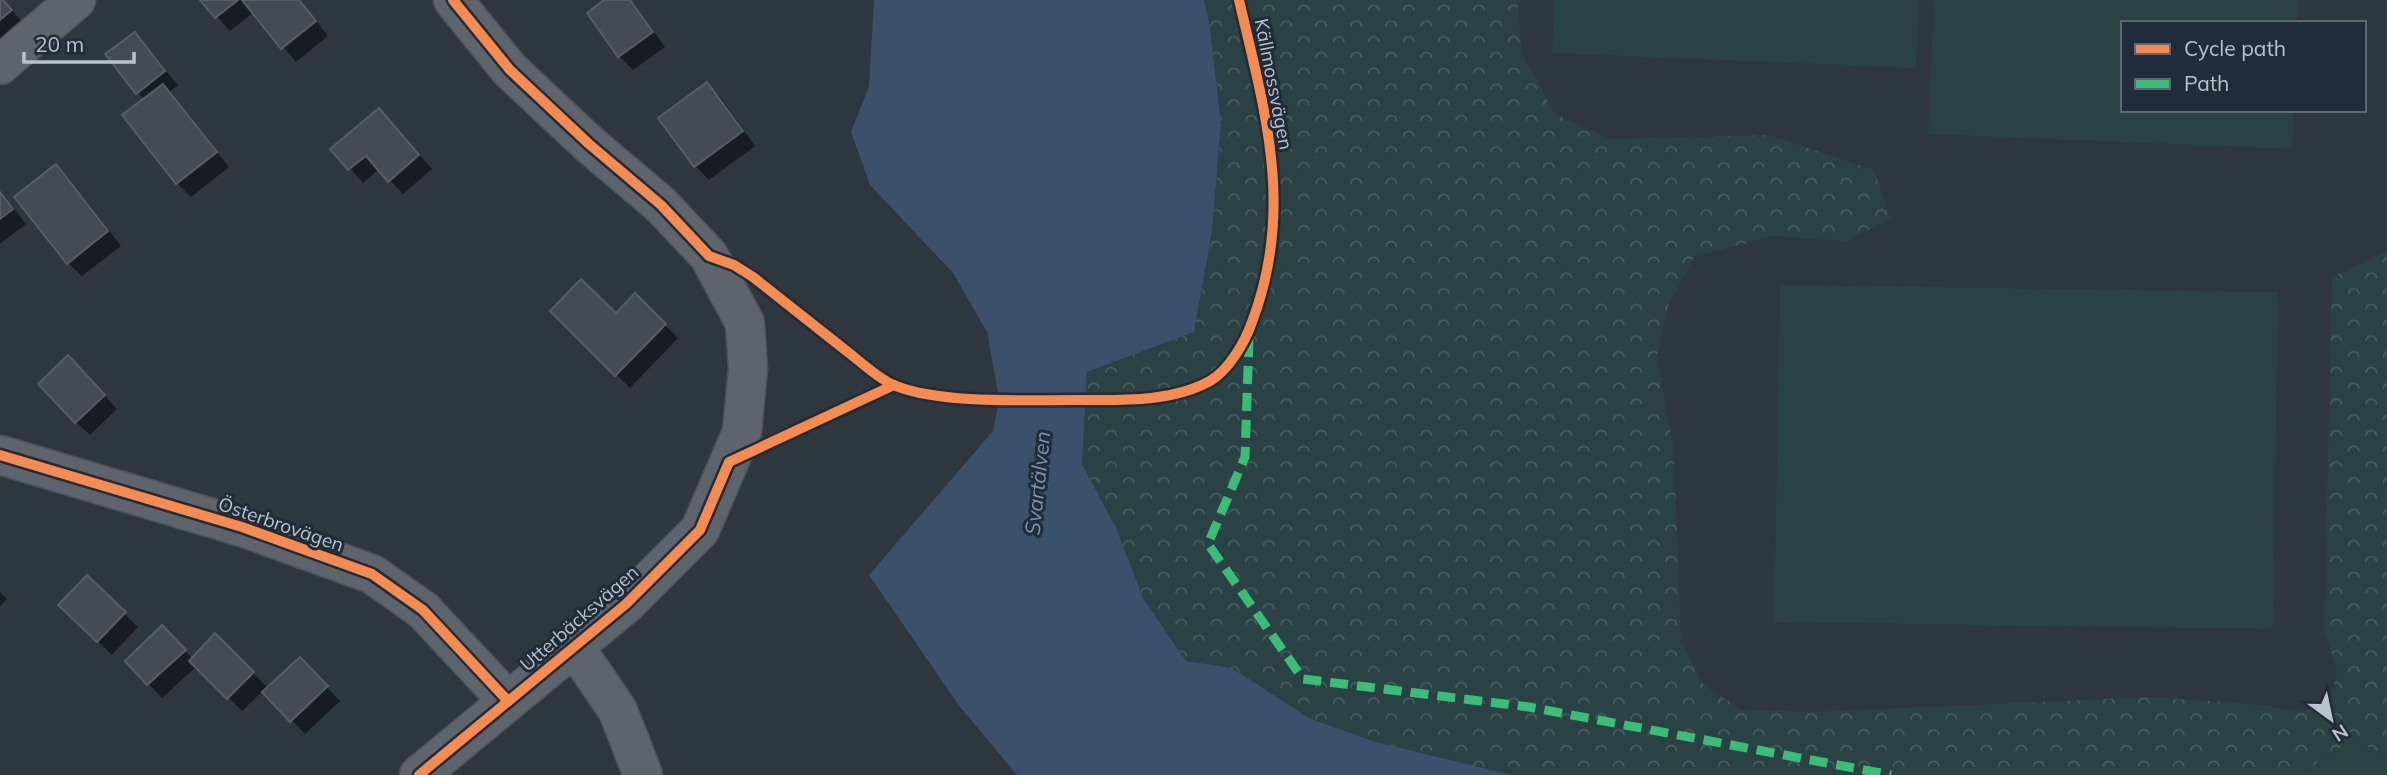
<svg xmlns="http://www.w3.org/2000/svg" width="2387" height="775" viewBox="0 0 2387 775" font-family="Mulish,sans-serif">
<defs>
<pattern id="forest-crowns" width="20" height="18" patternUnits="userSpaceOnUse" patternTransform="scale(1.75)"><rect width="20" height="18" fill="#2a4244"/><path d="M2 6a3 3 0 1 1 6 0M12 15a3 3 0 1 1 6 0" fill="none" stroke="#475c5e"/></pattern>
</defs>
<rect width="100%" height="100%" fill="#2e363e"/>
<path fill="url(#forest-crowns)" d="M 1204,0 L 1517,0 L 1522,53 L 1555,114 L 1610,139 L 1769,135 L 1874,170 L 1891,219 L 1846,241 L 1773,236 L 1694,257 L 1668,306 L 1657,355 L 1674,451 L 1681,641 L 1703,684 L 1741,710 L 1815,712 L 2150,697 L 2263,705 L 2302,712 L 2330,703 L 2337,670 L 2324,630 L 2332,277 L 2387,251 L 2387,757 L 2355,740 L 2321,758 L 2306,775 L 1512,775 L 1372,741 L 1309,718 L 1232,668 L 1186,661 L 1143,598 L 1116,528 L 1082,464 L 1087,372 L 1194,332 L 1212,231 L 1221,124 L 1210,28 Z"/>
<g fill="#2a4244">
<path d="M 1554,0 L 1919,0 L 1916,68 L 1552,53 Z"/>
<path d="M 1934,0 L 2298,0 L 2297,23 L 2123,23 L 2123,110 L 2294,110 L 2292,149 L 1928,134 Z"/>
<path d="M 1780,285 L 2278,292 L 2273,629 L 1774,622 Z"/>
<path d="M 2355,740 L 2387,757 L 2387,775 L 2306,775 L 2321,758 Z"/>
</g>
<path fill="#3b506a" d="M 874,0 L 1204,0 L 1210,28 L 1221,124 L 1212,231 L 1194,332 L 1087,372 L 1082,464 L 1116,528 L 1143,598 L 1186,661 L 1232,668 L 1309,718 L 1372,741 L 1512,775 L 1017,775 L 960,707 L 869,575 L 993,431 L 999,398 L 987,332 L 953,273 L 870,185 L 851,132 L 869,86 Z"/>
<g fill="#0007">
<path d="M 0,0 L 3,0 L 24,24 L 0,46 Z"/>
<path d="M 202,0 L 300,0 L 328,36 L 296,62 L 254,12 L 230,31 Z"/>
<path d="M 607,0 L 631,0 L 665,47 L 633,70 L 619,56 Z"/>
<path d="M 134,34 L 178,85 L 169,92 L 229,167 L 191,197 L 177,183 L 125,116 L 145,100 L 137,92 Z"/>
<path d="M 707,85 L 721,98 L 755,146 L 709,180 L 695,166 Z"/>
<path d="M 379,110 L 432,169 L 403,194 L 379,169 L 363,183 L 333,149 Z"/>
<path d="M 56,166 L 69,180 L 121,246 L 82,276 L 68,263 Z"/>
<path d="M 0,191 L 26,224 L 0,244 Z"/>
<path d="M 635,296 L 678,338 L 630,388 L 552,311 L 616,315 Z"/>
<path d="M 82,371 L 117,409 L 90,435 L 76,422 Z"/>
<path d="M 87,578 L 138,627 L 112,655 L 74,619 Z"/>
<path d="M 0,592 L 7,599 L 0,606 Z"/>
<path d="M 162,628 L 193,659 L 215,635 L 269,689 L 300,659 L 340,701 L 305,734 L 263,691 L 242,711 L 197,666 L 162,698 L 127,661 Z"/>
</g>
<g fill="#454b52" stroke="#565d65" stroke-width="2">
<path d="M 0,0 L 3,0 L 12,10 L 0,20 Z"/>
<path d="M 200,0 L 238,0 L 215,18 Z"/>
<path d="M 242,0 L 299,0 L 316,21 L 281,49 Z"/>
<path d="M 604,0 L 630,0 L 653,32 L 618,57 L 587,13 Z"/>
<path d="M 135,32 L 165,71 L 136,94 L 105,54 Z"/>
<path d="M 707,82 L 743,131 L 694,167 L 658,118 Z"/>
<path d="M 163,84 L 217,152 L 176,184 L 122,115 Z"/>
<path d="M 379,108 L 419,155 L 388,182 L 366,156 L 348,170 L 330,149 Z"/>
<path d="M 56,164 L 108,231 L 67,264 L 14,197 Z"/>
<path d="M 0,192 L 13,209 L 0,219 Z"/>
<path d="M 581,279 L 616,313 L 635,293 L 666,324 L 615,376 L 550,311 Z"/>
<path d="M 68,355 L 105,395 L 75,423 L 38,384 Z"/>
<path d="M 87,575 L 126,612 L 97,642 L 58,605 Z"/>
<path d="M 162,625 L 186,650 L 147,685 L 125,661 Z"/>
<path d="M 215,633 L 254,672 L 227,699 L 189,661 Z"/>
<path d="M 300,657 L 328,686 L 290,722 L 262,692 Z"/>
</g>
<g fill="none" stroke-linecap="round" stroke-linejoin="round">
<defs>
<g id="minor">
<path d="M 0,65 L 76,0"/>
<path d="M 0,455 L 242,527 L 372,574 L 423,610 L 508,701"/>
<path d="M 574,646 L 618,711 L 643,775"/>
</g>
<path id="tertiary" d="M 419,775 L 626,604 L 700,530 L 742,432 L 748,369 L 745,323 L 709,256 L 661,205 L 589,144 L 510,70 L 453,0"/>
</defs>
<use href="#minor" stroke="#4c5258" stroke-width="41"/>
<use href="#tertiary" stroke="#4c5258" stroke-width="41"/>
<use href="#minor" stroke="#5e646b" stroke-width="38"/>
<use href="#tertiary" stroke="#5e646b" stroke-width="38"/>
<path stroke="#3abd76" stroke-width="9" stroke-dasharray="18 9" stroke-linecap="butt" d="M 1249,339 L 1245,457 L 1208,544 L 1303,679 L 1529,707 L 1891,775"/>
<defs>
<g id="cycleway">
<path d="M 453,0 L 510,70 L 589,144 L 661,205 L 709,256 L 734,265 L 753,277 C 783,301 814,325 844,349 C 860,361 878,379 896,386 C 942,404 1024,400 1075,400 C 1118,400 1170,403 1210,381 C 1229,370 1245,342 1252,322 C 1295,209 1265,112 1239,0"/>
<path d="M 0,455 L 242,527 L 372,574 L 423,610 L 508,701"/>
<path d="M 419,775 L 626,604 L 700,530 L 729,462 L 894,385"/>
</g>
</defs>
<use href="#cycleway" stroke="#202c39" stroke-width="15"/>
<use href="#cycleway" stroke="#f68b52" stroke-width="10"/>
</g>
<g text-anchor="middle" dominant-baseline="central" stroke-width="6" stroke-linejoin="round" paint-order="stroke">
<g font-size="19" fill="#b9c2cd" stroke="#202c39">
<text transform="translate(1274 84) rotate(79)">Källmossvägen</text>
<text transform="translate(281 524) rotate(19)">Österbrovägen</text>
<text transform="translate(579 618) rotate(-41)">Utterbäcksvägen</text>
</g>
<g font-size="21" font-style="italic" fill="#7894b1" stroke="#202c39">
<text transform="translate(1037 483) rotate(-84)">Svartälven</text>
</g>
</g>
<rect x="2121" y="21" width="245" height="91" fill="#202c39" stroke="#5d6874" stroke-width="2"/>
<rect x="2135" y="44" width="35" height="10" fill="#f68b52" stroke="#5d6874" stroke-width="2"/>
<text x="2184" y="56" font-size="21" fill="#b9c2cd">Cycle path</text>
<rect x="2135" y="79" width="35" height="10" fill="#3abd76" stroke="#5d6874" stroke-width="2"/>
<text x="2184" y="91" font-size="21" fill="#b9c2cd">Path</text>
<g transform="translate(2331 719) rotate(147)" stroke="#202c39" stroke-width="5" paint-order="stroke">
<path d="M0-5L12 26L0 18L-12 26Z" fill="#b9c2cd"/>
<text y="-10" font-size="19" font-weight="bold" text-anchor="middle" fill="#b9c2cd">N</text>
</g>
<path d="M24 52v10h110v-10" fill="none" stroke="#b9c2cd" stroke-width="3.5"/>
<text x="35" y="52" font-size="21" fill="#b9c2cd" stroke="#202c39" stroke-width="5" paint-order="stroke">20 m</text>
</svg>
